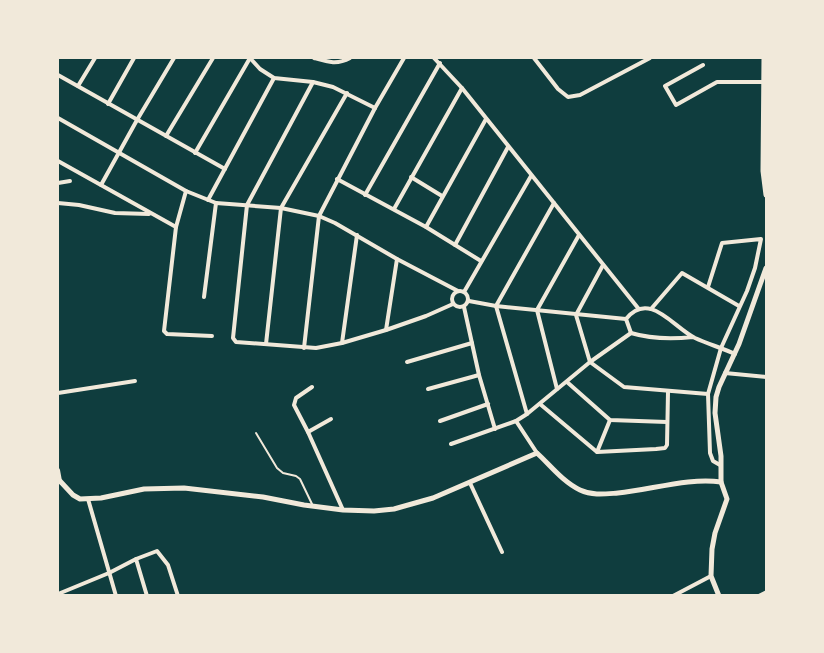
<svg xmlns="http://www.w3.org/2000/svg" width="824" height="653" viewBox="0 0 824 653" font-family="'Source Serif 4',serif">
<rect width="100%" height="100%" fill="#0f3d3e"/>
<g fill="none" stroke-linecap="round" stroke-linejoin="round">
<path stroke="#f1e9da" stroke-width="2" d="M 256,433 L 277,468 L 283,473 L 296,476 L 300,479 L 312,504"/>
<g stroke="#f1e9da" stroke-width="4">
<path d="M 250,58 L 260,69 L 274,78 L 313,82 L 333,87 L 375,108"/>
<path d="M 314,58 C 328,62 337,65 350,58"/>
<path d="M 434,58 L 462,88 L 638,308"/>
<path d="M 534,58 L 558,89 L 568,97 L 580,95 L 650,58"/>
<path d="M 703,65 L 665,86 L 676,105 L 717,82 L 763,82"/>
<path d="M 58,75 L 225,169"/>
<path d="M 313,82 L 247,205 L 233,338 L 236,342 L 316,348 L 342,343 L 386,330 L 426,316 L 453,304"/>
<path d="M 78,86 L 95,58"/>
<path d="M 108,104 L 134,58"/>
<path d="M 58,118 L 186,191 L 216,203 L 281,208 L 319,216 L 335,223 L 397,259 L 458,291"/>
<path d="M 166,136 L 213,58"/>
<path d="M 195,153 L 250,58"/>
<path d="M 58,161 L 176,227"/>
<path d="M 411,177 L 442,196"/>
<path d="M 337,179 L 426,227 L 481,261"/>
<path d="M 58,183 L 70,181"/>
<path d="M 101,185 L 137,120 L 174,58"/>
<path d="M 186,191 L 176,227 L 164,331 L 167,334 L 212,336"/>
<path d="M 365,195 L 440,63"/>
<path d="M 208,200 L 274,78"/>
<path d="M 58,203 L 79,205 L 115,213 L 149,214"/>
<path d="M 394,209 L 462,88"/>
<path d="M 426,227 L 486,119"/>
<path d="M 455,245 L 508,147"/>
<path d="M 603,265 L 576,315 L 590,362 L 624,387 L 708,394"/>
<path d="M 708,287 L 722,243 L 761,239 L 755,268 L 747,291 L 721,348 L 708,394 L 710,453 L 713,461 L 720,465"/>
<circle cx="460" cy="299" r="8"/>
<path d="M 464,292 L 531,176"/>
<path d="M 204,297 L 216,203"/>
<path d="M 469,301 L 496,306 L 626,319"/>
<path d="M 464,307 L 479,375 L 495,429"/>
<path d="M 651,309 L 682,273 L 739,306"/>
<path d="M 386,330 L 397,259"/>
<path d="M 693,337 C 673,339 651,339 631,333 L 626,319 C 649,290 673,327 695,338 C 708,344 722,348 735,354"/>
<path d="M 342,343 L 357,235"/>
<path d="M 266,344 L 281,208 L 347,93"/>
<path d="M 304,348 L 319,216 L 375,108 L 404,58"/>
<path d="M 407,362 L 472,343"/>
<path d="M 725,373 L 766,377"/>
<path d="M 567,382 L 610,420 L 667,422"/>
<path d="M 312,387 L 296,398 L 294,405 L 308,432 L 343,510"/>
<path d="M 428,389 L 479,375"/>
<path d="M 557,389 L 537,310 L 579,235"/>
<path d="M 58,393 L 135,381"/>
<path d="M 540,404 L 597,452 L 656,449 L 665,448 L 667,445 L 668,392"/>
<path d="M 527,414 L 496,306 L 554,203"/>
<path d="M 440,421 L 488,404"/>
<path d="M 516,421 L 537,453"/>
<path d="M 308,432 L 331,419"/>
<path d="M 451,444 L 516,421 L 527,414 L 590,362 L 631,333"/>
<path d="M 597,452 L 610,420"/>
<path d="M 58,470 L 60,481"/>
<path d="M 470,483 L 502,552"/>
<path d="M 88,499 L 116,596"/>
<path d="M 136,559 L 157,551 L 168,565 L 178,596"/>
<path d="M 58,594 L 109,573 L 136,559 L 147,596"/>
<path d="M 673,596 L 711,576"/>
</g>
<g stroke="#f1e9da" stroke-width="5">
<path d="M 764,58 L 763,171 L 766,195"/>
<path d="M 58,482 L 60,481 L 73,495 L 80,499 L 101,498 L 144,489 L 184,488 L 263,497 L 304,505 L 343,510 L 374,511 L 394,509 L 433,498 L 537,453 C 550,465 563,482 580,490 C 593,496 605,494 618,493 C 650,490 690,477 721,482"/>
<path d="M 719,596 L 711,576 L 712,549 L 715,533 L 727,499 L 721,482 L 721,456 L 715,413 L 716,397 L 719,387 L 739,344 L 766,268"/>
<path d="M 760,596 L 766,593"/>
</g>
</g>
<rect width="824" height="653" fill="none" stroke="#f1e9da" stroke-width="118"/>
</svg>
